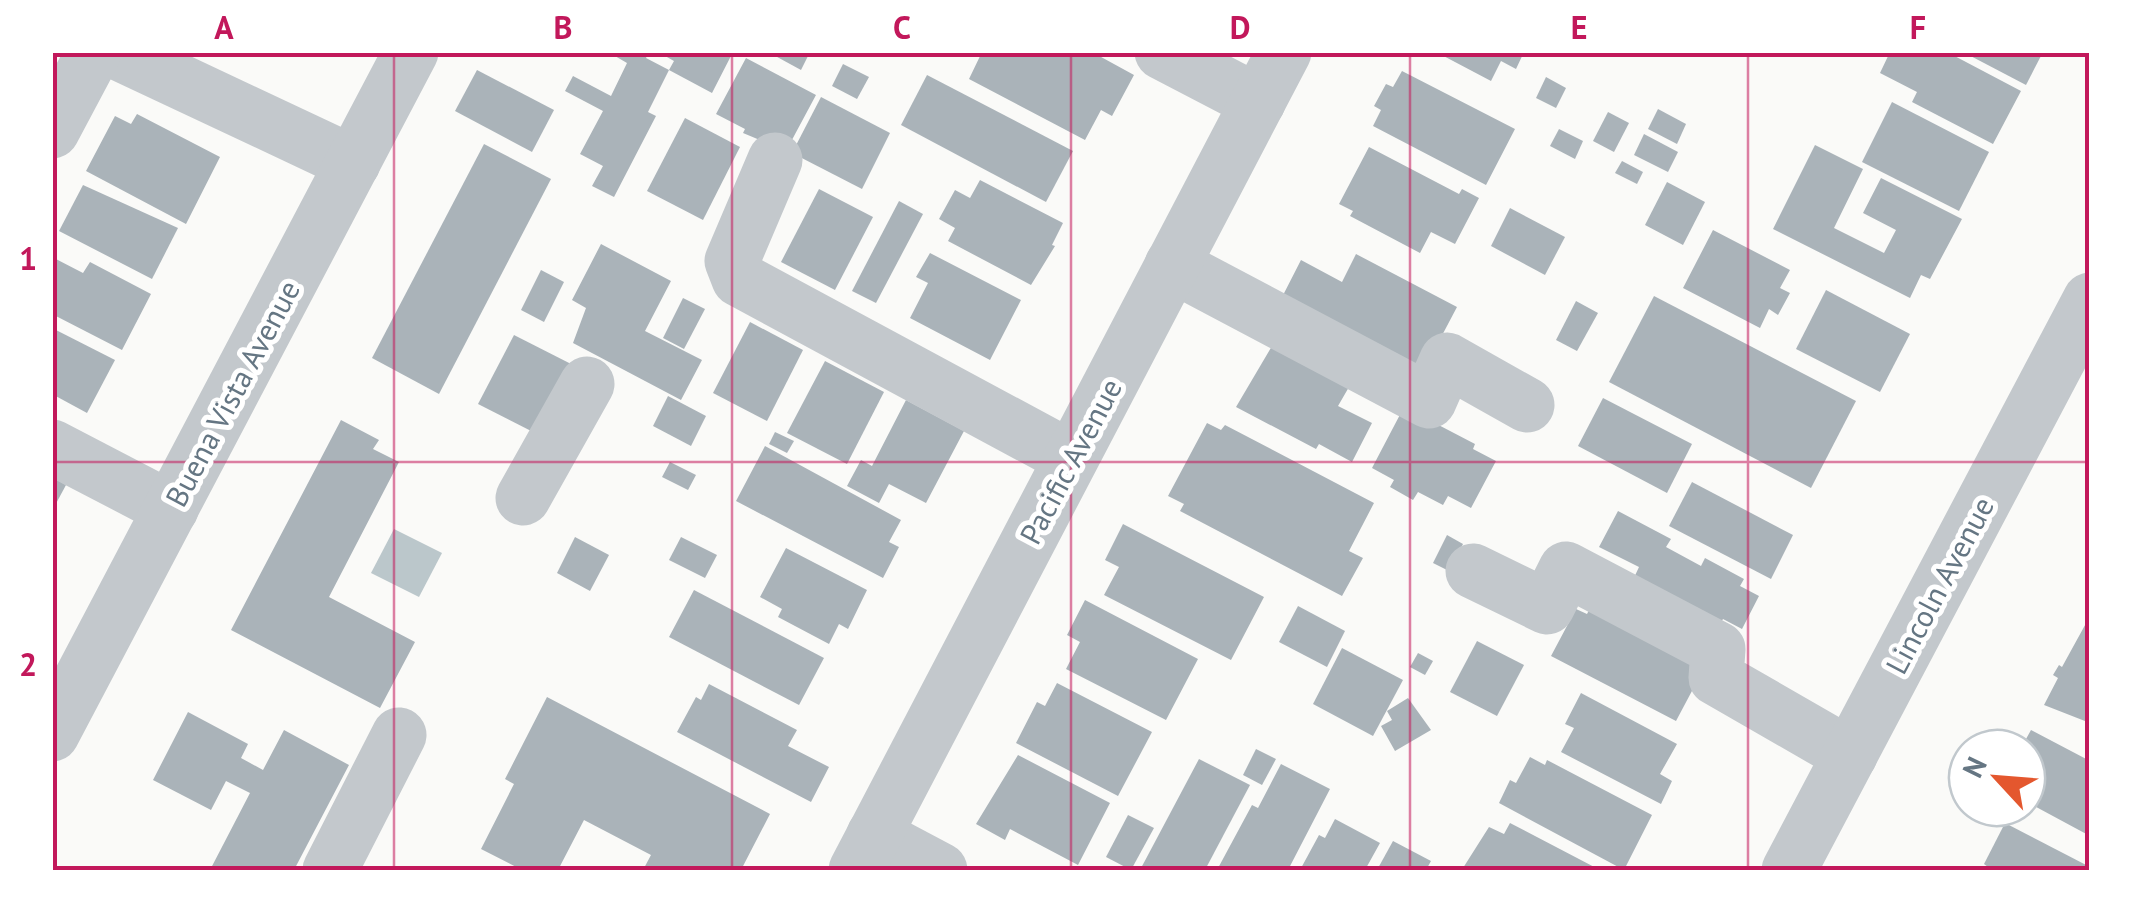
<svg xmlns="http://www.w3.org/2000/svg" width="2142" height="923" viewBox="0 0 2142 923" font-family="'PT Sans',sans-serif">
<rect width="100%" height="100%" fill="#fafaf8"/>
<path fill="#bbc7cb" d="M 394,529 L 442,553 L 419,597 L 371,573 Z"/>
<g fill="#aab3b9">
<path d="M 608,52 L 649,52 L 646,58 L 669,70 L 648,112 L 656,116 L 614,197 L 592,186 L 603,166 L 580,154 L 603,111 L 565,91 L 573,76 L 611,96 L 627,63 Z"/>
<path d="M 658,52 L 733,52 L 712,93 L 669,70 L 674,61 Z"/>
<path d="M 768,52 L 810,52 L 801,70 Z"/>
<path d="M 982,52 L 1092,52 L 1134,75 L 1112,116 L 1101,110 L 1085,140 L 969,79 Z"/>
<path d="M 1436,52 L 1524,52 L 1516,69 L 1501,61 L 1491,81 Z"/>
<path d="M 1890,52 L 1947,52 L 2021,91 L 1993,144 L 1912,102 L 1917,92 L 1880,73 Z"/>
<path d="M 1963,52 L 2043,52 L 2026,85 Z"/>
<path d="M 746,58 L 816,95 L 786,151 L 743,133 L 745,129 L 716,114 Z"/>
<path d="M 843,64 L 869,77 L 857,99 L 832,86 Z"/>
<path d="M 477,70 L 554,110 L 532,152 L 455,111 Z"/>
<path d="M 1402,71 L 1515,129 L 1486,185 L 1373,126 L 1381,110 L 1374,106 L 1386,84 L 1393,87 Z"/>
<path d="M 927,75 L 1073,151 L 1046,202 L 901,125 Z"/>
<path d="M 1546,77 L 1566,88 L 1556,108 L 1536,98 Z"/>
<path d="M 821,97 L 890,133 L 862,189 L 792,153 Z"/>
<path d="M 1892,102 L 1989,152 L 1959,211 L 1862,162 Z"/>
<path d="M 1658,109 L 1686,124 L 1677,144 L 1648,129 Z"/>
<path d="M 1608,112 L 1629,123 L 1614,152 L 1593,141 Z"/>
<path d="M 137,114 L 220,157 L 186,224 L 86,171 L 115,116 L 131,124 Z"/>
<path d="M 685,118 L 740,147 L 703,220 L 647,191 Z"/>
<path d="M 1559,129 L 1583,141 L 1575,159 L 1550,146 Z"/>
<path d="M 1644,134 L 1678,152 L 1668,172 L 1634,155 Z"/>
<path d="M 484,144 L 551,179 L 439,394 L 372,358 Z"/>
<path d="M 1815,145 L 1863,169 L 1834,228 L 1884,253 L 1896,230 L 1863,213 L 1881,178 L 1962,219 L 1930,279 L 1921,275 L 1910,298 L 1773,229 Z"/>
<path d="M 1369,147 L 1459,194 L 1462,189 L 1479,198 L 1455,244 L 1431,232 L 1420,253 L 1350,216 L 1353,211 L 1339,204 Z"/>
<path d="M 1622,161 L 1643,172 L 1637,184 L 1615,173 Z"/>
<path d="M 980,180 L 1063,223 L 1052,245 L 1055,246 L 1031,285 L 948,241 L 955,228 L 939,219 L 955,190 L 970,198 Z"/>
<path d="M 1667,182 L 1705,202 L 1683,245 L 1645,225 Z"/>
<path d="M 83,185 L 178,228 L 152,279 L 59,231 Z"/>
<path d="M 819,189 L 873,217 L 835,290 L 781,262 Z"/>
<path d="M 899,201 L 923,214 L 876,303 L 852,291 Z"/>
<path d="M 1510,208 L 1565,237 L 1545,275 L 1491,246 Z"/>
<path d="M 1713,230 L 1790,270 L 1780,288 L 1790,293 L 1778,315 L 1769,309 L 1760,328 L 1683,288 Z"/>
<path d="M 601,244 L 671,281 L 645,331 L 702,360 L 681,400 L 573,343 L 586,308 L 572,300 Z"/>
<path d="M 930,253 L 1021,300 L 990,360 L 910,318 L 928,283 L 916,277 Z"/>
<path d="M 1356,254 L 1457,307 L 1419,379 L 1278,305 L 1301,260 L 1342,282 Z"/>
<path d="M 52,257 L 83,273 L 90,262 L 151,294 L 122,350 L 52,314 Z"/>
<path d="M 541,270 L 564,282 L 544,322 L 521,310 Z"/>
<path d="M 1826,290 L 1910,334 L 1880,392 L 1796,349 Z"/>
<path d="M 1654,296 L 1856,401 L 1811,488 L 1609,382 Z"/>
<path d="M 683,298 L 705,309 L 684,349 L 663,338 Z"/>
<path d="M 1576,301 L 1598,313 L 1577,351 L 1556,340 Z"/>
<path d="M 750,322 L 803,350 L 767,421 L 713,393 Z"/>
<path d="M 52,328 L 115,360 L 87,413 L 52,394 Z"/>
<path d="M 514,335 L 575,366 L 539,435 L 478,404 Z"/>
<path d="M 1272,346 L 1349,387 L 1338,406 L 1372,423 L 1352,462 L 1319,444 L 1316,449 L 1236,407 Z"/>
<path d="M 825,361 L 884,392 L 847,464 L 787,433 Z"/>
<path d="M 668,396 L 706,416 L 691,446 L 653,426 Z"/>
<path d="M 1603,398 L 1692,444 L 1667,493 L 1578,446 Z"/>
<path d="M 906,400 L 964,431 L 926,503 L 889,484 L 879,503 L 847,486 L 861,460 L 872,466 Z"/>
<path d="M 1404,407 L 1475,444 L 1473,449 L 1496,461 L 1471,508 L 1448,496 L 1443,505 L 1418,492 L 1413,500 L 1390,487 L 1394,480 L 1372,468 Z"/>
<path d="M 341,420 L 379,440 L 373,449 L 399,462 L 329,597 L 415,642 L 380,708 L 231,630 Z"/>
<path d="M 1207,423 L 1221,430 L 1225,425 L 1374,503 L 1349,551 L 1363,558 L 1342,596 L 1180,511 L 1184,504 L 1168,496 Z"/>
<path d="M 775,432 L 794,441 L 787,453 L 769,444 Z"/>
<path d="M 765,446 L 901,520 L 889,542 L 899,547 L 883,578 L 736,501 Z"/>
<path d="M 670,462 L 696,475 L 688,490 L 662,477 Z"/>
<path d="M 52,477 L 66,485 L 52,511 Z"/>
<path d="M 1692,482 L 1793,535 L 1771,579 L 1669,526 Z"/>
<path d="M 1618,511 L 1671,539 L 1666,547 L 1701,566 L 1705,558 L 1744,579 L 1740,586 L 1759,596 L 1742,629 L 1723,619 L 1718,628 L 1632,582 L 1639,567 L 1599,547 Z"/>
<path d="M 1123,524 L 1264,597 L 1231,660 L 1104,595 L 1119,567 L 1105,560 Z"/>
<path d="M 1447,535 L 1463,544 L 1449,571 L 1433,563 Z"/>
<path d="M 575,537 L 609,555 L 590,591 L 557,573 Z"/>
<path d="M 681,537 L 717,555 L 705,578 L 669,560 Z"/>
<path d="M 786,548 L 867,590 L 848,629 L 839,624 L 829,644 L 778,617 L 782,609 L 760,597 Z"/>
<path d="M 694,590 L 824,658 L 799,705 L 669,637 Z"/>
<path d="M 1596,597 L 1710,657 L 1676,721 L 1551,656 L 1576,609 L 1587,614 Z"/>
<path d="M 1085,600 L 1198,659 L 1166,720 L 1066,669 L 1080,642 L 1067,635 Z"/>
<path d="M 1298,606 L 1345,631 L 1327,667 L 1279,642 Z"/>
<path d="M 2090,616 L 2090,723 L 2044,705 L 2058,678 L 2053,675 L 2059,665 L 2062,667 Z"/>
<path d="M 1477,641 L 1524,665 L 1497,716 L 1450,692 Z"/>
<path d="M 1342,648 L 1403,680 L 1373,736 L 1313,704 Z"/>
<path d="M 1418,653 L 1433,661 L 1425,675 L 1410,667 Z"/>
<path d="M 1057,683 L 1152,732 L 1118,796 L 1016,743 L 1037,702 L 1045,706 Z"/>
<path d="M 709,684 L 797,730 L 788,746 L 829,767 L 811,802 L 677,732 L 696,697 L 701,700 Z"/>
<path d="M 1581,693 L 1677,744 L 1660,774 L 1672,781 L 1661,804 L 1561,752 L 1574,728 L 1565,724 Z"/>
<path d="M 547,697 L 770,814 L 741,870 L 643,870 L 651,855 L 584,820 L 558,870 L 522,870 L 481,849 L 514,784 L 505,779 Z"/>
<path d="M 1408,698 L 1431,730 L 1395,751 L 1381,726 L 1392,720 L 1387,711 Z"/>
<path d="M 188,712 L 248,744 L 241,758 L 263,770 L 284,730 L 349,765 L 294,870 L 210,870 L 250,793 L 226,781 L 211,810 L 153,780 Z"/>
<path d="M 2031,730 L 2090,761 L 2090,836 L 2027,802 L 2027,748 L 2021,748 Z"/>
<path d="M 1256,749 L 1276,759 L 1262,785 L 1243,775 Z"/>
<path d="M 1018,755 L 1110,803 L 1078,865 L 1010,829 L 1005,840 L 976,824 Z"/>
<path d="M 1530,757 L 1545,765 L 1547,760 L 1652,815 L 1624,870 L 1499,803 L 1510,780 L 1516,783 Z"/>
<path d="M 1199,759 L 1250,785 L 1205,870 L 1140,870 Z"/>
<path d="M 1281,764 L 1330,789 L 1288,870 L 1217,870 L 1252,805 L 1258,808 Z"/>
<path d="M 1128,815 L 1154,828 L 1131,870 L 1106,857 Z"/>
<path d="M 1335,819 L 1380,843 L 1365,870 L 1300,870 L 1319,835 L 1325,838 Z"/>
<path d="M 1510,823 L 1600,870 L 1463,868 L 1489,827 L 1504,834 Z"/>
<path d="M 2005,823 L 2090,867 L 2090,870 L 1992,870 L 1984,864 Z"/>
<path d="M 1393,841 L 1431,861 L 1426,870 L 1377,870 Z"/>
</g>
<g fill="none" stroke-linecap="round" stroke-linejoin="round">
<g stroke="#c3c8cc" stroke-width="55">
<path d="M 117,52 L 353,163"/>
<path d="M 1162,52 L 1258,102"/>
<path d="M 52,131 L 94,52"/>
<path d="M 775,160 L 732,261 L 739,279 L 1071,458"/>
<path d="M 1172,265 L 1429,401 L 1447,360 L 1527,405"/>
<path d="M 52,447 L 171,509"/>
<path d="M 523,498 L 587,384"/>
<path d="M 1473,571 L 1547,607 L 1566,569 L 1718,649 L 1716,678 L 1850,755"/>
<path d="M 52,734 L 411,52"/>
<path d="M 874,835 L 940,870"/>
<path d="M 330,870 L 399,735"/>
<path d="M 856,870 L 1284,52"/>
<path d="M 1789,870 L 2090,300"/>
</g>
</g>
<path fill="none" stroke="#c2185b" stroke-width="2.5" stroke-opacity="0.55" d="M 394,52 L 394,870M 732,52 L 732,870M 1071,52 L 1071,870M 1410,52 L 1410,870M 1748,52 L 1748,870M 52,462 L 2090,462"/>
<g text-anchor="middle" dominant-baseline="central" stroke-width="10" stroke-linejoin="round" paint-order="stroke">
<g font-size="30" fill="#657683" stroke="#fff">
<text transform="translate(232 393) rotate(-62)">Buena Vista Avenue</text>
<text transform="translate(1070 461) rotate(-62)">Pacific Avenue</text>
<text transform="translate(1939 585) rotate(-62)">Lincoln Avenue</text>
</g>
</g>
<rect width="2142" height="923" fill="none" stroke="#ffffff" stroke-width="110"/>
<g transform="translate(1997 778) rotate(296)"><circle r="48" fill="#ffffff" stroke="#c1c8cd" stroke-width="2.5"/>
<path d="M0-8L18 38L0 25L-18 38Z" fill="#e4572e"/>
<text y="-15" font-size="28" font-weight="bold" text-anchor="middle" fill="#657683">N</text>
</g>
<rect x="55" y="55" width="2032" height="813" fill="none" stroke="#c2185b" stroke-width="4"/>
<g font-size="32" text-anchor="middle" font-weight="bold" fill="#c2185b">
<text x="224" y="39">A</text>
<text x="563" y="39">B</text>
<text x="902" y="39">C</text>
<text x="1240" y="39">D</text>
<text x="1579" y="39">E</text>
<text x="1918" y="39">F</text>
<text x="28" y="270">1</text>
<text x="28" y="676">2</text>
</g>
</svg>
